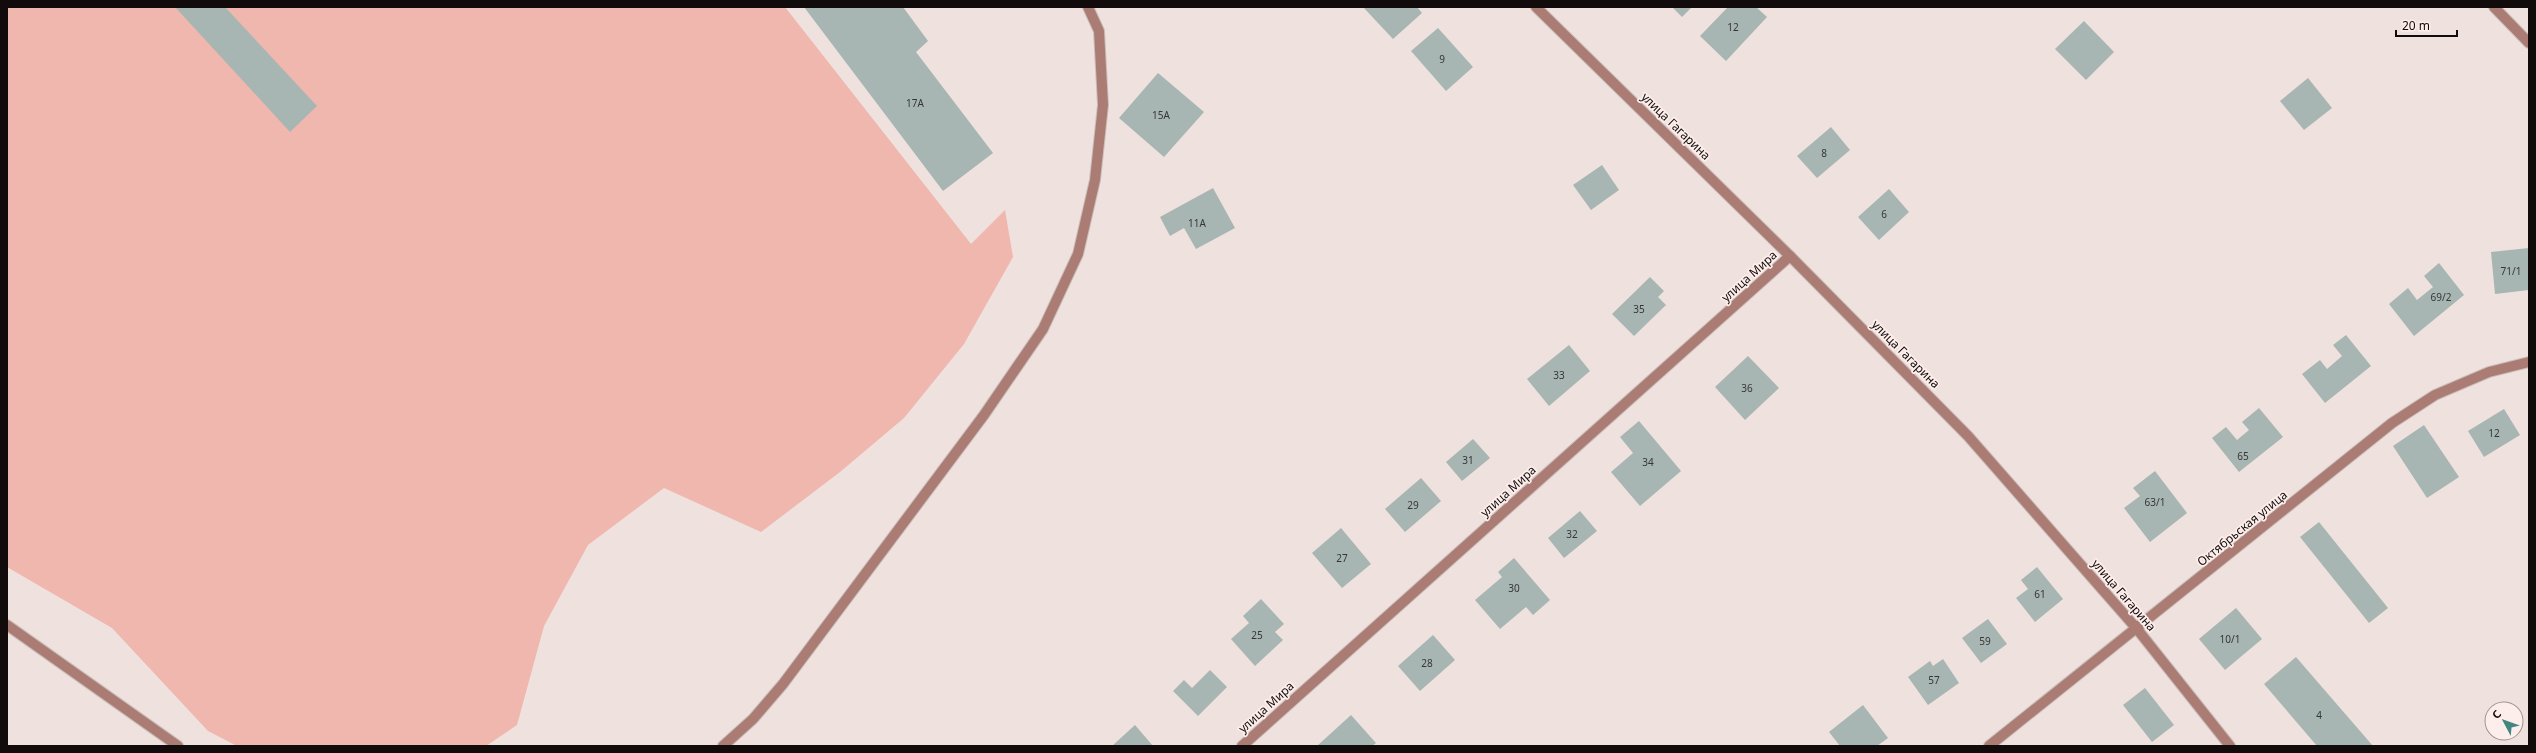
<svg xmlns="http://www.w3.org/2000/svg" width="2536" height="753" viewBox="0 0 2536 753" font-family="'Noto Sans',sans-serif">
<rect width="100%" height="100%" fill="#efe1de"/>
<path fill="#efb7ad" d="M 7,7 L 785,7 L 971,244 L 1005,210 L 1013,257 L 964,344 L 904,418 L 840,472 L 761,532 L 664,488 L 588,545 L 544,626 L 517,725 L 486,746 L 237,746 L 208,731 L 112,628 L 7,567 Z"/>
<g fill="#a7b6b3">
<path d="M 175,7 L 225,7 L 317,106 L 290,132 Z"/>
<path d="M 804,7 L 903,7 L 928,41 L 916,52 L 993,153 L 943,191 Z"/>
<path d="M 1363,7 L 1417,7 L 1422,13 L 1393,39 Z"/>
<path d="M 1672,7 L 1692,7 L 1682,17 Z"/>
<path d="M 1728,7 L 1756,7 L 1767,17 L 1726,61 L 1700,36 Z"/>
<path d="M 2084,21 L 2114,52 L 2086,80 L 2055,49 Z"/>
<path d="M 1438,28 L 1473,67 L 1446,91 L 1411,51 Z"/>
<path d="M 1158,73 L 1204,112 L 1164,157 L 1119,118 Z"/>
<path d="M 2308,78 L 2332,108 L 2304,130 L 2280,101 Z"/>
<path d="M 1831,127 L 1850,150 L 1817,178 L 1797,156 Z"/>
<path d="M 1602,165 L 1619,190 L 1591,210 L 1573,185 Z"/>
<path d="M 1213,188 L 1235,228 L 1196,249 L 1184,228 L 1170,236 L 1160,217 Z"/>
<path d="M 1889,189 L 1909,212 L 1879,240 L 1858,217 Z"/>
<path d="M 2529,248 L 2529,290 L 2495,294 L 2491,252 Z"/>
<path d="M 2439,263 L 2464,295 L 2414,336 L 2389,304 L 2408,288 L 2417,300 L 2433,287 L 2424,276 Z"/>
<path d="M 1650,277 L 1664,291 L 1658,297 L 1666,305 L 1634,336 L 1612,314 Z"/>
<path d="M 2346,335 L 2371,366 L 2325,403 L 2302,374 L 2320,360 L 2327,369 L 2342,356 L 2333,345 Z"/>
<path d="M 1569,345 L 1590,371 L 1549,406 L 1527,379 Z"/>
<path d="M 1748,356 L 1779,388 L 1745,420 L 1715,387 Z"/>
<path d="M 2259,408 L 2283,437 L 2239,472 L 2212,438 L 2226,427 L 2237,440 L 2249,430 L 2242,422 Z"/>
<path d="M 2504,409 L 2520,435 L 2484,457 L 2468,431 Z"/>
<path d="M 1639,421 L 1681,471 L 1640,506 L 1611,472 L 1633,453 L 1620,437 Z"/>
<path d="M 2424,425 L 2459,477 L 2427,498 L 2393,446 Z"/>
<path d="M 1473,439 L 1490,458 L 1462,481 L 1446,462 Z"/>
<path d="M 2155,471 L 2187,513 L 2150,542 L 2124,508 L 2140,496 L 2133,488 Z"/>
<path d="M 1421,478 L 1441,501 L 1405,532 L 1385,509 Z"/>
<path d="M 1580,511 L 1597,531 L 1564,558 L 1548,538 Z"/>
<path d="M 2319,522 L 2388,608 L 2369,623 L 2300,537 Z"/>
<path d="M 1341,528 L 1371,564 L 1342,588 L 1312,553 Z"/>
<path d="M 1514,558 L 1550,600 L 1533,615 L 1526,607 L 1500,629 L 1475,600 L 1502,577 L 1498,572 Z"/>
<path d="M 2037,567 L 2063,599 L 2035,622 L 2016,598 L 2028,589 L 2021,580 Z"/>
<path d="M 1261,599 L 1284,624 L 1275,632 L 1283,640 L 1255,666 L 1231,639 L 1249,623 L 1243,616 Z"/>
<path d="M 2236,608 L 2262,639 L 2225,670 L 2199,639 Z"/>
<path d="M 1988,619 L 2007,644 L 1981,663 L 1962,638 Z"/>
<path d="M 1433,635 L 1455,660 L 1420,691 L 1398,666 Z"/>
<path d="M 2296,657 L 2373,746 L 2317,746 L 2264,684 Z"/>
<path d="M 1943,659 L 1959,683 L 1928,705 L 1908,677 L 1930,661 L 1933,666 Z"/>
<path d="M 1210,670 L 1227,687 L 1198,716 L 1173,691 L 1184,680 L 1192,688 Z"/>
<path d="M 2145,688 L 2174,725 L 2152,742 L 2123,705 Z"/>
<path d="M 1863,705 L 1888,738 L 1877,746 L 1840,746 L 1829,732 Z"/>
<path d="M 1351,715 L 1376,743 L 1372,746 L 1317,746 Z"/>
<path d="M 1135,725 L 1153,746 L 1112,746 Z"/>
</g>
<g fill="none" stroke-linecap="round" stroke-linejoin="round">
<defs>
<g id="minor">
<path d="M 1536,7 L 1790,256 L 1968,436 L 2137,629 L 2230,746"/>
<path d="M 2494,7 L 2529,43"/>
<path d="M 7,625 L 178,746"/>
<path d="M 723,746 L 753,719 L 783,684 L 984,415 L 1043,329 L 1078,254 L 1095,180 L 1103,105 L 1099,31 L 1088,7"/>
<path d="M 1242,746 L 1790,256"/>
</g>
<path id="tertiary" d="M 1989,746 L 2392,423 L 2435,395 L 2489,372 L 2529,362"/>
</defs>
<use href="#minor" stroke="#cbbfbc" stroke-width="12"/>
<use href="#tertiary" stroke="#cbbfbc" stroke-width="12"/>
<use href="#minor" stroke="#ab7c74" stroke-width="10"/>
<use href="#tertiary" stroke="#ab7c74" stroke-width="10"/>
</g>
<g text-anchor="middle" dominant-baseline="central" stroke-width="3.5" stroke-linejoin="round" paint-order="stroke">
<g font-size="10" fill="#363635">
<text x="1733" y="27">12</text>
<text x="1442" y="59">9</text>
<text x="915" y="103">17А</text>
<text x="1161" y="115">15А</text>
<text x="1824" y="153">8</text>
<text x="1884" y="214">6</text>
<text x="1197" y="223">11А</text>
<text x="2511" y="271">71/1</text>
<text x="2441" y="297">69/2</text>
<text x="1639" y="309">35</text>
<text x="1559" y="375">33</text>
<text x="1747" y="388">36</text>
<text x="2494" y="433">12</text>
<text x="2243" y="456">65</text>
<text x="1468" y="460">31</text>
<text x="1648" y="462">34</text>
<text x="2155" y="502">63/1</text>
<text x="1413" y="505">29</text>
<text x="1572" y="534">32</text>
<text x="1342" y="558">27</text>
<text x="1514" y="588">30</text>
<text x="2040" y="594">61</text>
<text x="1257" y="635">25</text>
<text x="2230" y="639">10/1</text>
<text x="1985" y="641">59</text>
<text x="1427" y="663">28</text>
<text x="1934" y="680">57</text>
<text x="2319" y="715">4</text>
</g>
<g font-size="12" fill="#110c0b" stroke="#fdeeeb">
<text transform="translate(1676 126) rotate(44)">улица Гагарина</text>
<text transform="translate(1749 276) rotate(-42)">улица Мира</text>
<text transform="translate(1906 354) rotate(45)">улица Гагарина</text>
<text transform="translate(1508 491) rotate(-42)">улица Мира</text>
<text transform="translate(2242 528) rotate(-39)">Октябрьская улица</text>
<text transform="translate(2124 595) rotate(49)">улица Гагарина</text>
<text transform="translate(1266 707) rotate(-42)">улица Мира</text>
</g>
</g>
<rect width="2536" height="753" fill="none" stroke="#110c0b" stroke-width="16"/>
<g transform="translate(2504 721) rotate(311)"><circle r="19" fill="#fdeeeb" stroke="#9f9491"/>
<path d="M0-3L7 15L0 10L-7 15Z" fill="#42877f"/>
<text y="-6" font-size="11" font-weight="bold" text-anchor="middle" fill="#110c0b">С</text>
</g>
<path d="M2396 30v6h61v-6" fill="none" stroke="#110c0b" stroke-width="2"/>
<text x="2402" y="30" font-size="12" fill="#110c0b" stroke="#fdeeeb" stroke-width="3" paint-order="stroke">20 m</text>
</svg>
